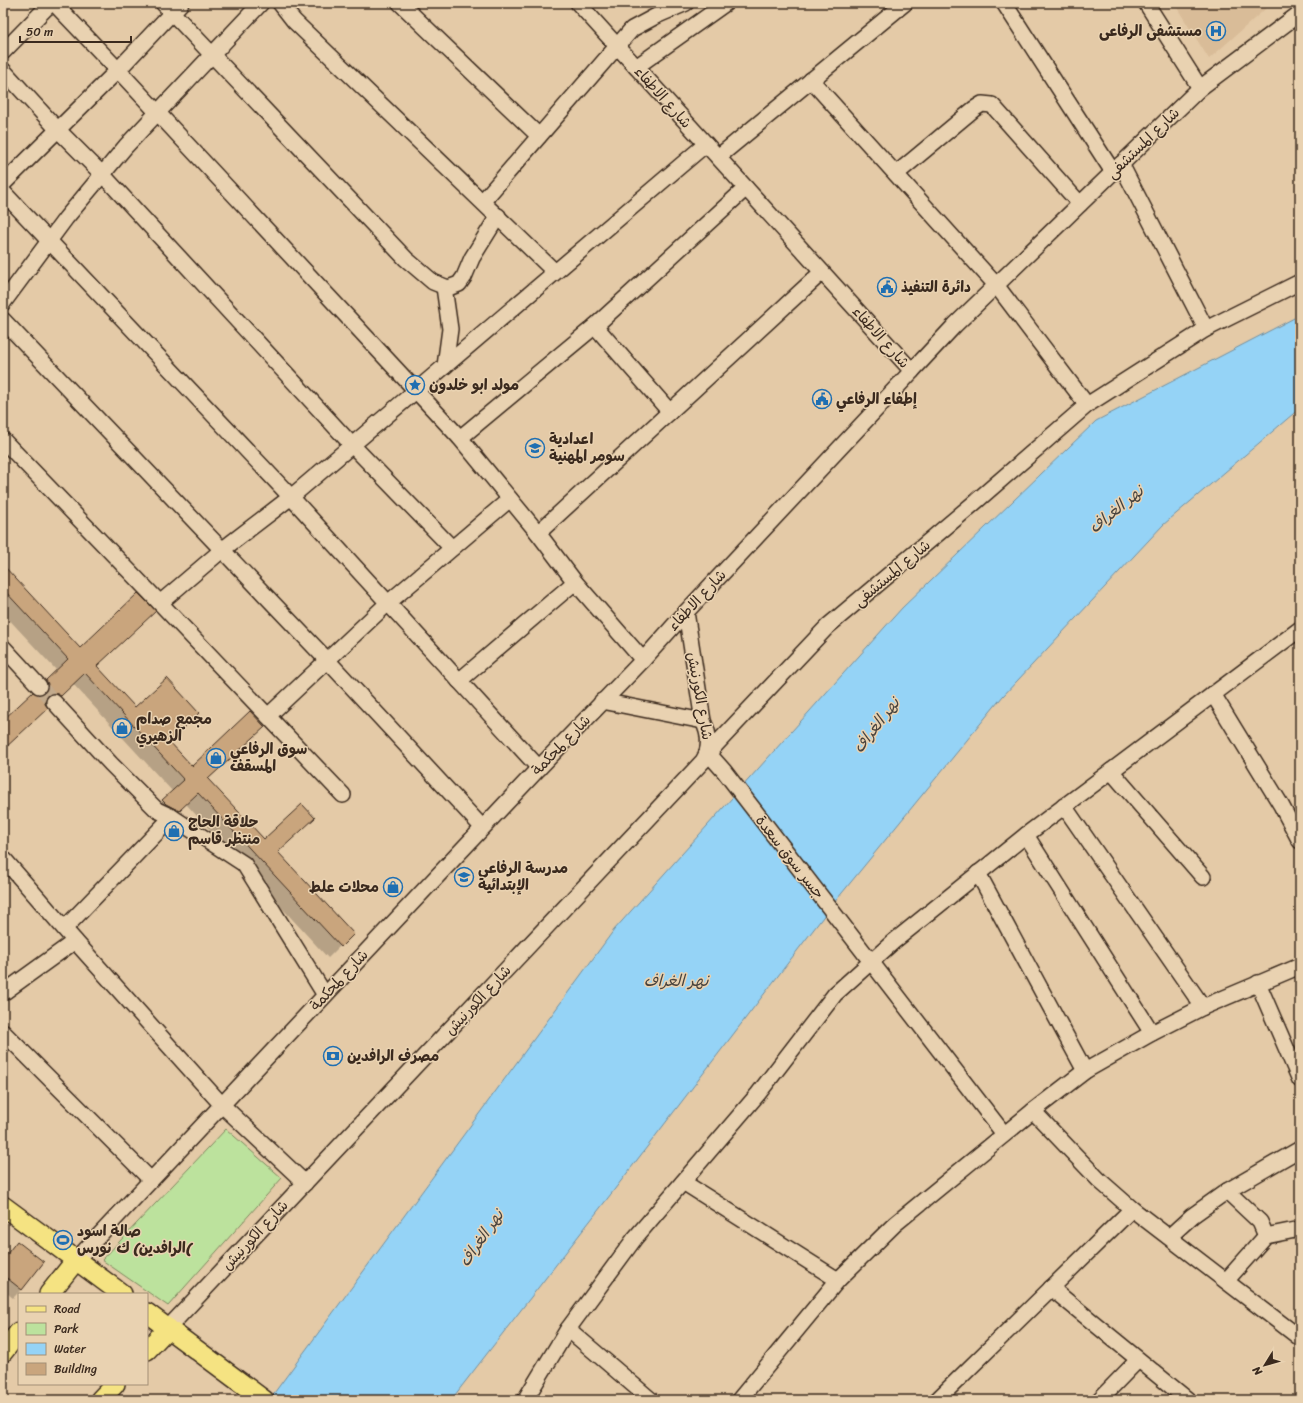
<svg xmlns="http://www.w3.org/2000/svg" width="1303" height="1403" viewBox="0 0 1303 1403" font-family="Sriracha,'Playpen Sans Arabic',sans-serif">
<rect width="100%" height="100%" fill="#e4caa7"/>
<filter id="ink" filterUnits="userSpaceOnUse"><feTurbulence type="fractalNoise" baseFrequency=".025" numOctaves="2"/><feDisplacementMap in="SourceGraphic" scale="8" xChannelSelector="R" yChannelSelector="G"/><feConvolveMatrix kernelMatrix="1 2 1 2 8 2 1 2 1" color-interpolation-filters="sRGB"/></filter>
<g filter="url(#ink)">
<path fill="#d9bc98" d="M 1174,3 L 1272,3 L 1209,59 Z"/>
<path fill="#bce29d" stroke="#7c865e" d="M 226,1129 L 282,1178 L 168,1306 L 102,1260 Z"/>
<path fill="#95d3f6" stroke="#718fa0" d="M 1300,315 L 1300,408 L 1163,525 L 1003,696 L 833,904 L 611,1194 L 451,1400 L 269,1400 L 614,930 L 902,608 L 1096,421 Z"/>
<g fill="#0003">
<path d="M 3,567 L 96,667 L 192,767 L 252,739 L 207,780 L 264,841 L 277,852 L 341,945 L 328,958 L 186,804 L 166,822 L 151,812 L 173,792 L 73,684 L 48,707 L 45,705 L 3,750 L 3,721 L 57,671 L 3,613 Z"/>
<path d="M 17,1242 L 22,1289 L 13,1298 L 3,1290 L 3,1257 Z"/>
</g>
<g fill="#c9a57d" stroke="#3b2a1e">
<path d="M 3,565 L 80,648 L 138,593 L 156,611 L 97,666 L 135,707 L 167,678 L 199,713 L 169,741 L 192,766 L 250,711 L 265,727 L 208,779 L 264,839 L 302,804 L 315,818 L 278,852 L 354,934 L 341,947 L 198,793 L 179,811 L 166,804 L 162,800 L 184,780 L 85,673 L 61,696 L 57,694 L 52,693 L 48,696 L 45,700 L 45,704 L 48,708 L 3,750 L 3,720 L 33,692 L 41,695 L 45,692 L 47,689 L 48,684 L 46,680 L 68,659 L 3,589 Z"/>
<path d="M 17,1241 L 44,1262 L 22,1290 L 3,1275 L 3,1259 Z"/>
</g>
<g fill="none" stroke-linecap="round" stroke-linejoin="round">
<path stroke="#c2aa8c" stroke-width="15" stroke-dasharray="15 8" stroke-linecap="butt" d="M 39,686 L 54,702"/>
<defs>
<g id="minor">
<path d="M 54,3 L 118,70 L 460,438 L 538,533 L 575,582 L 643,660"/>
<path d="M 163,3 L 406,259 L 433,282 L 448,288 L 459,284 L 464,277 L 472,258 L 498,216"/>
<path d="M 280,3 L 294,21 L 555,272"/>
<path d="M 400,3 L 539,136"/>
<path d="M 1004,3 L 1113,172"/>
<path d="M 1146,3 L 1200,88"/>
<path d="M 3,52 L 51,3"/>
<path d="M 636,67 L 726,3"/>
<path d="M 3,70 L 58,130 L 103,175 L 352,445 L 452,548"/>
<path d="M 811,80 L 996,285 L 1087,405"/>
<path d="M 718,157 L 905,3"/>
<path d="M 1121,164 L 1206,329"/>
<path d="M 896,174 L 974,109 L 982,104 L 992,105 L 1080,204"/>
<path d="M 3,184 L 118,70 L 181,3"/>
<path d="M 3,192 L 291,497 L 539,768"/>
<path d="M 483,201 L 632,29 L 658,15 L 686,3"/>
<path d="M 444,287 L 450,329 L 445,366"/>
<path d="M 3,303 L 66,218 L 126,146 L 261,3"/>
<path d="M 3,320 L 327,660 L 482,827"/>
<path d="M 595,326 L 746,188"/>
<path d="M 912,371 L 955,325 L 1200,88 L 1300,13"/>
<path d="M 460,438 L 595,326 L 670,412"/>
<path d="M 3,440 L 160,603 L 343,795"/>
<path d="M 538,533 L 822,272"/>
<path d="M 160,603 L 222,550 L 291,497 L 706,144"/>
<path d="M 3,647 L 39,686"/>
<path d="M 459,681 L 575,582"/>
<path d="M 1213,694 L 1281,805 L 1300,841"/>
<path d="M 602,701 L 703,721"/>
<path d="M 54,702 L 111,764 L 157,810 L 172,817 L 244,864 L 325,995"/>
<path d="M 268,716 L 388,603 L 510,499"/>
<path d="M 1111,771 L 1203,877"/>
<path d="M 1064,806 L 1203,1007"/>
<path d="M 1026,835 L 1152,1033"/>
<path d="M 3,858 L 75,941 L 222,1105 L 305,1183"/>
<path d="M 978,873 L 1085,1071"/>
<path d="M 65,928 L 172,817"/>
<path d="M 1258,983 L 1300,1080"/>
<path d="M 3,993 L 75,941"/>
<path d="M 3,1032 L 151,1180"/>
<path d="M 1033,1111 L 1099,1180 L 1132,1209 L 1300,1338"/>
<path d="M 1004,1134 L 724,771 L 708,753 L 828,626 L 973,504 L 1087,405 L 1206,329 L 1300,282"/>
<path d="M 683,1182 L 838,1280"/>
<path d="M 1227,1191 L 1260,1222 L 1266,1236"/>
<path d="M 1169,1237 L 1192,1216 L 1227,1191 L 1300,1149"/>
<path d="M 76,1260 L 539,768 L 643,660 L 686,612 L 912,371 L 578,3"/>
<path d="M 1226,1281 L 1266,1236 L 1300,1229"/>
<path d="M 1051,1288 L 1188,1400"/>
<path d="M 168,1328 L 703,761 C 711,748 710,735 703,721 L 686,612"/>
<path d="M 568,1329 L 651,1400"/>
<path d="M 525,1400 L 568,1329 L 635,1238 L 758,1094 L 835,994 L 893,942 L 1026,835 L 1300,629"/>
<path d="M 739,1400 L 838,1280 L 895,1224 L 1033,1111 L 1085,1071 L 1152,1033 L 1203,1007 L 1300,966"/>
<path d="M 937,1400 L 1132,1209"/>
<path d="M 1099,1400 L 1138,1360"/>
</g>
<g id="major">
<path d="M 3,1206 L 122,1294"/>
<path d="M 49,1294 L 76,1260"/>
<path d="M 147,1313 L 264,1400"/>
<path d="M 147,1350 L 168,1328"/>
<path d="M 3,1352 L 19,1332"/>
<path d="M 100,1400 L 115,1384"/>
</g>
</defs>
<use href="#minor" stroke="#3b2a1e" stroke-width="18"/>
<use href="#major" stroke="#3b2a1e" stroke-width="22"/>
<use href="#minor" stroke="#e9d2b1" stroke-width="15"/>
<use href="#major" stroke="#f5e382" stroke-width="19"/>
</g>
</g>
<defs>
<symbol id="hospital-ring" viewBox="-11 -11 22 22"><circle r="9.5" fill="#e9d2b1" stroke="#1f6fb2" stroke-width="1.5"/><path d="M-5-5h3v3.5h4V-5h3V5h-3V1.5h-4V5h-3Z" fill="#1f6fb2"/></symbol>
<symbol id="civic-ring" viewBox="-11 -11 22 22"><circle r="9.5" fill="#e9d2b1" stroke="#1f6fb2" stroke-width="1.5"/><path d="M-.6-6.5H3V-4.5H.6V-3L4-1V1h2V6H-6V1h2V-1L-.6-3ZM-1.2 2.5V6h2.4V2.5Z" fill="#1f6fb2"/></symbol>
<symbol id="sight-ring" viewBox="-11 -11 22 22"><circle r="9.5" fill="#e9d2b1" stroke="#1f6fb2" stroke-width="1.5"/><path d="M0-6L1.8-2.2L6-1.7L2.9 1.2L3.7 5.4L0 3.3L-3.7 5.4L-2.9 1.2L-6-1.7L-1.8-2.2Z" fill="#1f6fb2"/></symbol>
<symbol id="school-ring" viewBox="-11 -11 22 22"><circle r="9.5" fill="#e9d2b1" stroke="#1f6fb2" stroke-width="1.5"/><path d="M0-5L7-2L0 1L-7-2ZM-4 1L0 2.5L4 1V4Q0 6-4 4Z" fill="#1f6fb2"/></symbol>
<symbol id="shop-ring" viewBox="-11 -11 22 22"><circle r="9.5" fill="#e9d2b1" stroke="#1f6fb2" stroke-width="1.5"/><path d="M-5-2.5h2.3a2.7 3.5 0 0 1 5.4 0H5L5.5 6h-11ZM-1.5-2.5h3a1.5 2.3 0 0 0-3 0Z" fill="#1f6fb2"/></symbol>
<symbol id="bank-ring" viewBox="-11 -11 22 22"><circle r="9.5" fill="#e9d2b1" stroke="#1f6fb2" stroke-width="1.5"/><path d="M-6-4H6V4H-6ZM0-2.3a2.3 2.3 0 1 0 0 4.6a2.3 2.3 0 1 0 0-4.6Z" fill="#1f6fb2"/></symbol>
<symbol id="stadium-ring" viewBox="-11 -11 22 22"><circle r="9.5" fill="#e9d2b1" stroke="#1f6fb2" stroke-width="1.5"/><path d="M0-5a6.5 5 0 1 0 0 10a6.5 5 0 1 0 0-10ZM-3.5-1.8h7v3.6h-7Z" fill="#1f6fb2"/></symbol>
</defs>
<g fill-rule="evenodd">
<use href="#hospital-ring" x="1205" y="20" width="22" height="22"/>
<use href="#civic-ring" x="876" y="276" width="22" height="22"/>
<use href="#sight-ring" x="404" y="374" width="22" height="22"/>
<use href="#civic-ring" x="811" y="388" width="22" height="22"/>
<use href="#school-ring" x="524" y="437" width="22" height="22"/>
<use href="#shop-ring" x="111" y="717" width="22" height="22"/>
<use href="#shop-ring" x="205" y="747" width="22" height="22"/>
<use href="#shop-ring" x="163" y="820" width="22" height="22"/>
<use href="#school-ring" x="453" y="866" width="22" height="22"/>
<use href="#shop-ring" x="382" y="876" width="22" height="22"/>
<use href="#bank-ring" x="322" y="1045" width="22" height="22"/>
<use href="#stadium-ring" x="52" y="1229" width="22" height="22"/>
</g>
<g text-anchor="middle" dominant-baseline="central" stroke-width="3" stroke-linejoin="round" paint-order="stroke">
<g font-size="15" font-weight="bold" fill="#3b2a1e" stroke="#e9d2b1" text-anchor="start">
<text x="1202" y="31" text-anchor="end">مستشفی الرفاعی</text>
<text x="901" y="287">دائرة التنفيذ</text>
<text x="429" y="385">مولد ابو خلدون</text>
<text x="836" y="399">إطفاء الرفاعي</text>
<text x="549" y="439">اعدادية<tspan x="549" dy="17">سومر المهنية</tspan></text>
<text x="136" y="719">مجمع صدام<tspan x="136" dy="17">الزهيري</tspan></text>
<text x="230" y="749">سوق الرفاعي<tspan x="230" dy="17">المسقف</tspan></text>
<text x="188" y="822">حلاقة الحاج<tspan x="188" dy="17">منتظر قاسم</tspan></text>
<text x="478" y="868">مدرسة الرفاعي<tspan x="478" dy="17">الإبتدائية</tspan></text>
<text x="379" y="887" text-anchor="end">محلات علط</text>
<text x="347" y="1056">مصرف الرافدين</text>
<text x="77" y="1231">صالة اسود<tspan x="77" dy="17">الرافدين) ك نورس(</tspan></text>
</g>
<g font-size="15" fill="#3b2a1e" stroke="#e9d2b1">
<text transform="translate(663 97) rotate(48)">شارع الاطفاء</text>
<text transform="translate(1143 143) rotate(-44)">شارع المستشفى</text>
<text transform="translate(881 337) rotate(48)">شارع الاطفاء</text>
<text transform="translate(892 573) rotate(-40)">شارع المستشفى</text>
<text transform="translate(697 600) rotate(-47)">شارع الاطفاء</text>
<text transform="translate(700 696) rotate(80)">شارع الكورنيش</text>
<text transform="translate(561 745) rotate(-46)">شارع لمحكمة</text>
<text transform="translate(790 857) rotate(52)">جسر سوق سعدة</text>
<text transform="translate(339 980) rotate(-47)">شارع لمحكمة</text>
<text transform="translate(478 1000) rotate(-47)">شارع الكورنيش</text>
<text transform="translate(255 1235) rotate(-47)">شارع الكورنيش</text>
</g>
<g font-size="16" font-style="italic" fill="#48433e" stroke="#e9d2b1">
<text transform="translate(1116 509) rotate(-39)">نهر الغراف</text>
<text transform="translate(876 725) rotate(-52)">نهر الغراف</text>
<text x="676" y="980">نهر الغراف</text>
<text transform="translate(481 1238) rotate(-55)">نهر الغراف</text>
</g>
</g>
<rect width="1303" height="1403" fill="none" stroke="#e9d2b1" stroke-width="16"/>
<rect x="8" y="8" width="1287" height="1387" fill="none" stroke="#3b2a1e" stroke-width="1.5" filter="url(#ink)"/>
<rect x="18" y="1293" width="130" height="92" fill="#e9d2b1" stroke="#a38f76"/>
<rect x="26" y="1306" width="20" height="6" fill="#f5e382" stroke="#a38f76"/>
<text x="54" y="1313" font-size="12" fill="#3b2a1e">Road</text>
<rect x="26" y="1323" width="20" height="12" fill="#bce29d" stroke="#a38f76"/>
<text x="54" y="1333" font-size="12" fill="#3b2a1e">Park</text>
<rect x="26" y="1343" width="20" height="12" fill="#95d3f6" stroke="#a38f76"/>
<text x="54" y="1353" font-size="12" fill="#3b2a1e">Water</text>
<rect x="26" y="1363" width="20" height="12" fill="#c9a57d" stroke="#a38f76"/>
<text x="54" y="1373" font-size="12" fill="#3b2a1e">Building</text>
<g transform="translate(1265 1365) rotate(233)" stroke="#e9d2b1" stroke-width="3" paint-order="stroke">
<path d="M0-3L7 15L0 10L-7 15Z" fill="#3b2a1e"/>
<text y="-6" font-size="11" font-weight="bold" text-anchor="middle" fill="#3b2a1e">N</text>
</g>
<path d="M20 36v6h111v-6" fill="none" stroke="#3b2a1e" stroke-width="2"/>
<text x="26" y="36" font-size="12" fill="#3b2a1e" stroke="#e9d2b1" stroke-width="3" paint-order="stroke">50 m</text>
</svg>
